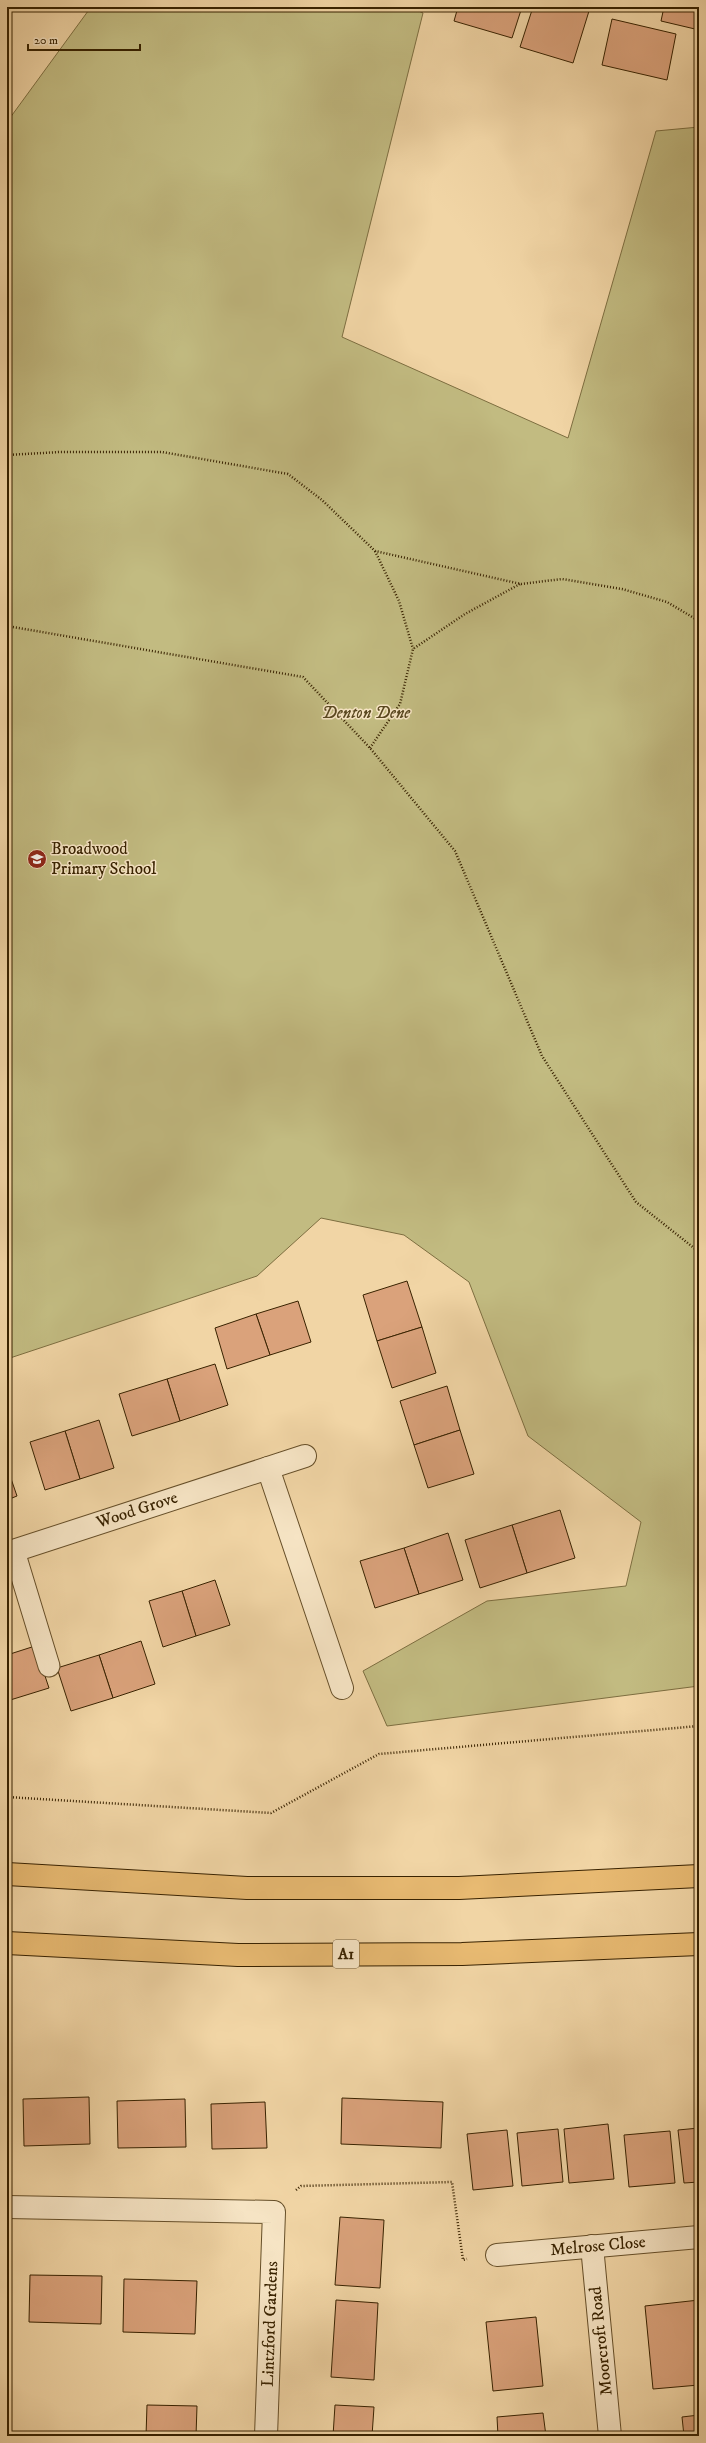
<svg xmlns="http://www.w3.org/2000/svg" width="706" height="2443" viewBox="0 0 706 2443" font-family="'IM FELL DW Pica',serif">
<rect width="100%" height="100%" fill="#f1d5a5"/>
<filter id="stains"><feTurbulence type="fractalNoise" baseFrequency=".005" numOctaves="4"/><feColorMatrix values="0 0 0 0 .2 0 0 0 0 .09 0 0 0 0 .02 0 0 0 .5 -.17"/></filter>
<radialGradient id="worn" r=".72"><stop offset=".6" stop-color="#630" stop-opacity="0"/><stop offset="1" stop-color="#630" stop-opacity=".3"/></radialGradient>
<path fill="#c2bb81" stroke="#7d6e40" d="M 91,7 L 410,7 L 423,13 L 342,337 L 568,438 L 656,131 L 699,127 L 699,1686 L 387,1726 L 363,1671 L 487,1601 L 626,1586 L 641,1522 L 528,1436 L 469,1282 L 404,1235 L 321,1218 L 257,1276 L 7,1359 L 7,122 Z"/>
<g fill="#daa27b" stroke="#382200">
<path d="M 458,7 L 522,7 L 512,38 L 454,21 Z"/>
<path d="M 533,7 L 574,7 L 589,11 L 573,63 L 520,47 Z"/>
<path d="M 664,7 L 699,7 L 695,29 L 661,21 Z"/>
<path d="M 612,19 L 676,34 L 667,80 L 602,65 Z"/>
<path d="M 407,1281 L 422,1327 L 377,1341 L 363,1295 Z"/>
<path d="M 298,1301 L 311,1342 L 270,1355 L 256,1314 Z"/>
<path d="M 256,1314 L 270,1355 L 227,1369 L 215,1328 Z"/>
<path d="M 422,1327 L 436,1373 L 392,1388 L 377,1341 Z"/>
<path d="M 215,1364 L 228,1405 L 180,1421 L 167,1379 Z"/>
<path d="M 167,1379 L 180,1421 L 132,1436 L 119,1394 Z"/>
<path d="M 447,1386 L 460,1430 L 414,1445 L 400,1401 Z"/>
<path d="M 99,1420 L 114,1468 L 80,1479 L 65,1431 Z"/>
<path d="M 460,1430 L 474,1474 L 428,1488 L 414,1445 Z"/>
<path d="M 65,1431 L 80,1479 L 45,1490 L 30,1442 Z"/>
<path d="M 7,1467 L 17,1496 L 7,1500 Z"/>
<path d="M 560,1510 L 575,1558 L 527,1573 L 512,1525 Z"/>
<path d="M 512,1525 L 527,1573 L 480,1588 L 465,1540 Z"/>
<path d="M 448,1533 L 463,1580 L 419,1594 L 404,1548 Z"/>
<path d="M 404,1548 L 419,1594 L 375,1608 L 360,1561 Z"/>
<path d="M 215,1580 L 230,1625 L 196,1636 L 182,1591 Z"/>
<path d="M 182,1591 L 196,1636 L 163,1647 L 149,1601 Z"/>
<path d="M 141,1641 L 155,1684 L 113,1698 L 99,1655 Z"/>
<path d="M 35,1646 L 49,1688 L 7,1701 L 7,1655 Z"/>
<path d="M 99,1655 L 113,1698 L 71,1711 L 57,1668 Z"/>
<path d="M 89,2097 L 90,2144 L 24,2146 L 23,2099 Z"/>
<path d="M 342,2098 L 443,2102 L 441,2148 L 341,2144 Z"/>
<path d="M 185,2099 L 186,2147 L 118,2148 L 117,2101 Z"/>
<path d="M 265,2102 L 267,2148 L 212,2149 L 211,2104 Z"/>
<path d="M 608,2124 L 614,2179 L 569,2183 L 564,2129 Z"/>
<path d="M 699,2128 L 699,2182 L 684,2183 L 678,2130 Z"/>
<path d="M 558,2129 L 563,2182 L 522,2186 L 517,2133 Z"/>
<path d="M 507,2130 L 513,2186 L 473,2190 L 467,2134 Z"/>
<path d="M 670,2131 L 675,2183 L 629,2187 L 624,2135 Z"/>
<path d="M 340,2217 L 384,2220 L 380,2288 L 335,2285 Z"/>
<path d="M 30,2275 L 102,2276 L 101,2324 L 29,2322 Z"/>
<path d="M 124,2279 L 197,2281 L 195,2334 L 123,2332 Z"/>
<path d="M 336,2300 L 378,2303 L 374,2380 L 331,2377 Z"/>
<path d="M 699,2300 L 699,2385 L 653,2389 L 645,2306 Z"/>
<path d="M 536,2317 L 543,2386 L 493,2391 L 486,2322 Z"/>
<path d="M 147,2405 L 197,2406 L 196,2436 L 146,2436 Z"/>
<path d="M 335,2405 L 374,2407 L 372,2436 L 333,2436 Z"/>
<path d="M 543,2413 L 546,2436 L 498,2436 L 497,2417 Z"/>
<path d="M 699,2415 L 699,2436 L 684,2436 L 682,2417 Z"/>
</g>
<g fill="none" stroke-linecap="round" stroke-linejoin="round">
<defs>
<path id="lane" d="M 14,1551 L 49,1666"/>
<g id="street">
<path d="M 268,1468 L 342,1688"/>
<path d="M 7,1553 L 305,1456"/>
<path d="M 7,2207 L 274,2212 L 266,2436"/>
<path d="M 592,2246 L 610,2436"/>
<path d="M 497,2255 L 699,2237"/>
</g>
<g id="highway">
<path d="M 7,1874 L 247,1888 L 459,1888 L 699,1876"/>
<path d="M 7,1943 L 238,1955 L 462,1954 L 699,1944"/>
</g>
</defs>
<use href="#lane" stroke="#664f29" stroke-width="23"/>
<use href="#street" stroke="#664f29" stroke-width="24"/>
<use href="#highway" stroke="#382200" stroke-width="24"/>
<g stroke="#382200" stroke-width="2.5" stroke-dasharray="1 2" stroke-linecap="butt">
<path d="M 7,455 L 60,452 L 162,452 L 288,474 L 322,500 L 375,551 L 521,584 L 562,579 L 622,589 L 667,602 L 699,621"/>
<path d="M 375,551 L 399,601 L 413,649"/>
<path d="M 7,626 L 303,677 L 370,748 L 455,851 L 542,1056 L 636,1202 L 699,1252"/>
<path d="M 370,748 L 400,704 L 413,649 L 465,614 L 520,584"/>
<path d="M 7,1797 L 271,1813 L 379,1754 L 699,1726"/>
<path d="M 296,2190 L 301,2186 L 452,2182 L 463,2260 L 467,2259"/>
</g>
<use href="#lane" stroke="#f6e4c4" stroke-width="21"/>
<use href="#street" stroke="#f6e4c4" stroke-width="22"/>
<use href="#highway" stroke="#e8ba72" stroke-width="22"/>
</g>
<defs>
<symbol id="school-disc" viewBox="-11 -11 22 22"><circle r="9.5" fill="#8f2418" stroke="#f6e4c4"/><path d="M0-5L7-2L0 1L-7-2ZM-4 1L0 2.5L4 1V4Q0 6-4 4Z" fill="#fff"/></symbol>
</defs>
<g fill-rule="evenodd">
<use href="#school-disc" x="26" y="848" width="22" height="22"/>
</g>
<g text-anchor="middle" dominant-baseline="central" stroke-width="3" stroke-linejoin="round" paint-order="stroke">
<rect fill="#f6e4c4" stroke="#715c3b" stroke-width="1" x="333" y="1940" width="26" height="28" rx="3"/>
<g font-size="16" font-weight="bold" fill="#382200">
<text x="346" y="1954">A1</text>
</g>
<g font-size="17" font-style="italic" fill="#5a4820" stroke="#f6e4c4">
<text x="366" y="713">Denton Dene</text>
</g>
<g font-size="17" fill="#382200" stroke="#f6e4c4" text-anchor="start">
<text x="51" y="849">Broadwood<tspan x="51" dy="20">Primary School</tspan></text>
</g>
<g font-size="17" fill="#382200" stroke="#f6e4c4">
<text transform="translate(137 1510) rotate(-18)">Wood Grove</text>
<text transform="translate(598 2246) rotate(-5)">Melrose Close</text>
<text transform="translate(270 2324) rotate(-88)">Lintzford Gardens</text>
<text transform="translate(601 2341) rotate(-96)">Moorcroft Road</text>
</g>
</g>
<rect width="706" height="2443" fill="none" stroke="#f1d5a5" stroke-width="24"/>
<rect x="8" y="8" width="690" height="2427" fill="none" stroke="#382200" stroke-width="2"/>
<rect x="12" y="12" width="682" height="2419" fill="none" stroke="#382200"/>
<path d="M28 44v6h112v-6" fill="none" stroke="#382200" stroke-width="2"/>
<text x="34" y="44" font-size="12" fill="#382200" stroke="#f6e4c4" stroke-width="3" paint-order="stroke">20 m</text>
<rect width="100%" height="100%" filter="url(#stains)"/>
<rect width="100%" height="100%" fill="url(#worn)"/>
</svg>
